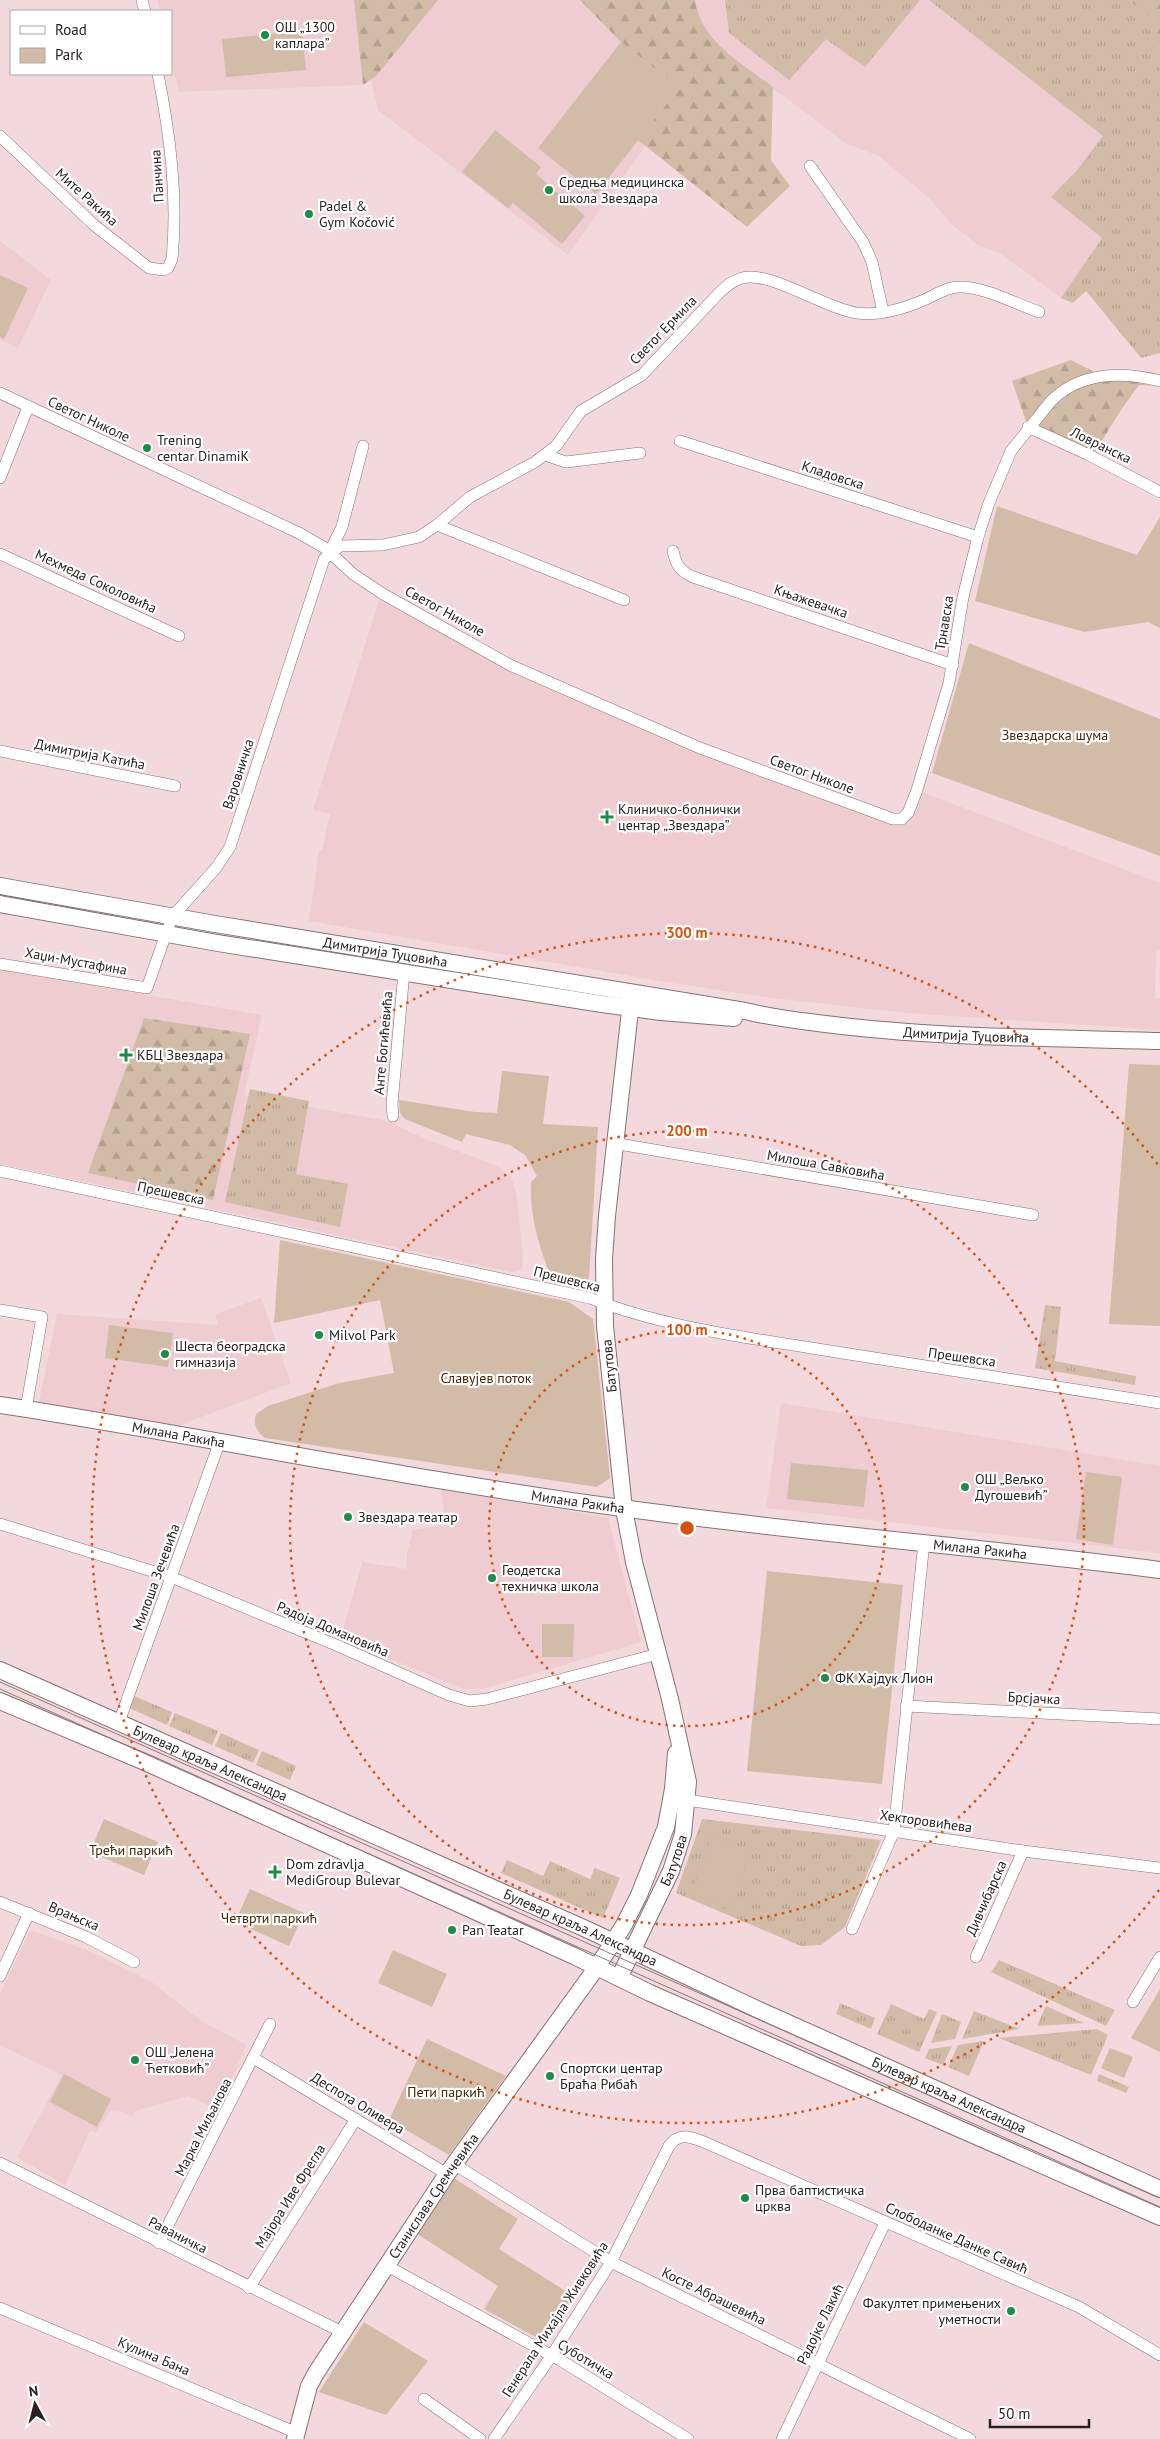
<svg xmlns="http://www.w3.org/2000/svg" width="1160" height="2439" viewBox="0 0 1160 2439" font-family="'PT Sans',sans-serif">
<defs>
<pattern id="grass-tufts" width="24" height="20" patternUnits="userSpaceOnUse" patternTransform="scale(1.25)"><rect width="24" height="20" fill="#d2bba7"/><path d="M3 7l-1-3M5 7V3M7 7l1-3M15 17l-1-3M17 17v-4M19 17l1-3" fill="none" stroke="#b4a08f"/></pattern>
<pattern id="forest-firs" width="22" height="20" patternUnits="userSpaceOnUse" patternTransform="scale(1.25)"><rect width="22" height="20" fill="#d2bba7"/><path d="M5 1l3.5 6h-7zM16 11l3.5 6h-7z" fill="#b4a08f"/></pattern>
</defs>
<rect width="100%" height="100%" fill="#f3d9de"/>
<g fill="#eeccd2">
<path d="M 157,0 L 354,0 L 363,85 L 179,92 L 171,59 L 171,11 L 160,11 Z"/>
<path d="M 416,0 L 587,0 L 691,82 L 568,255 L 378,110 L 366,60 Z"/>
<path d="M 694,0 L 1000,0 L 1124,105 L 1102,238 L 1061,298 L 1000,253 L 978,245 L 950,223 L 931,200 L 879,156 L 847,144 L 785,97 L 720,55 L 697,37 Z"/>
<path d="M 0,241 L 51,280 L 18,348 L 0,340 Z"/>
<path d="M 379,600 L 514,671 L 669,735 L 902,819 L 917,790 L 1160,883 L 1160,950 L 1156,952 L 1155,998 L 1160,998 L 1160,1030 L 907,1013 L 773,998 L 665,982 L 309,921 L 319,850 L 322,850 L 330,814 L 313,810 Z"/>
<path d="M 0,969 L 262,1015 L 244,1095 L 393,1122 L 401,1128 L 431,1141 L 498,1166 L 512,1179 L 517,1196 L 523,1258 L 522,1269 L 512,1272 L 0,1164 Z"/>
<path d="M 261,1298 L 291,1383 L 175,1427 L 39,1402 L 57,1314 L 218,1325 L 215,1314 Z"/>
<path d="M 781,1403 L 1160,1466 L 1160,1553 L 766,1508 Z"/>
<path d="M 441,1490 L 608,1518 L 641,1642 L 486,1688 L 474,1689 L 463,1689 L 341,1638 L 362,1562 L 406,1569 L 407,1553 L 413,1530 L 446,1525 Z"/>
<path d="M 30,1930 L 87,1950 L 153,1983 L 201,2021 L 247,2045 L 218,2109 L 188,2096 L 135,2111 L 131,2117 L 123,2112 L 110,2111 L 96,2133 L 90,2131 L 65,2185 L 17,2157 L 62,2075 L 0,2045 L 0,1994 Z"/>
</g>
<g fill="url(#grass-tufts)">
<path d="M 725,0 L 920,0 L 865,67 L 826,39 L 789,80 L 729,33 Z"/>
<path d="M 929,0 L 1128,0 L 1154,20 L 1150,37 L 1160,50 L 1160,353 L 1141,358 L 1086,291 L 1073,303 L 1061,298 L 1102,238 L 1051,197 L 1078,169 L 1103,136 Z"/>
<path d="M 250,1089 L 309,1101 L 296,1174 L 348,1184 L 340,1227 L 225,1202 Z"/>
<path d="M 1045,1305 L 1061,1307 L 1055,1361 L 1136,1376 L 1135,1385 L 1035,1368 Z"/>
<path d="M 134,1696 L 172,1712 L 167,1725 L 129,1708 Z"/>
<path d="M 175,1713 L 218,1731 L 212,1745 L 169,1726 Z"/>
<path d="M 221,1733 L 259,1750 L 253,1763 L 215,1746 Z"/>
<path d="M 262,1751 L 296,1766 L 290,1780 L 256,1765 Z"/>
<path d="M 702,1819 L 881,1840 L 845,1927 L 821,1945 L 801,1946 L 676,1893 Z"/>
<path d="M 507,1860 L 543,1876 L 550,1861 L 590,1879 L 595,1868 L 620,1878 L 603,1918 L 501,1873 Z"/>
<path d="M 999,1960 L 1115,2010 L 1106,2026 L 991,1972 Z"/>
<path d="M 840,2003 L 875,2018 L 871,2029 L 836,2014 Z"/>
<path d="M 891,2004 L 924,2019 L 929,2009 L 937,2012 L 919,2052 L 877,2034 Z"/>
<path d="M 1046,2006 L 1084,2023 L 1037,2026 Z"/>
<path d="M 974,2011 L 1020,2029 L 962,2039 Z"/>
<path d="M 942,2014 L 961,2022 L 955,2039 L 931,2043 Z"/>
<path d="M 1097,2029 L 1108,2035 L 1091,2075 L 999,2038 Z"/>
<path d="M 984,2041 L 969,2076 L 948,2067 L 958,2045 Z"/>
<path d="M 952,2046 L 943,2065 L 925,2058 L 929,2049 Z"/>
<path d="M 1099,2074 L 1129,2087 L 1126,2093 L 1097,2081 Z"/>
</g>
<g fill="url(#forest-firs)">
<path d="M 354,0 L 438,0 L 376,76 L 363,85 Z"/>
<path d="M 580,0 L 695,0 C 700,41 743,64 773,87 L 771,160 L 790,186 L 747,227 L 638,140 L 679,88 L 621,42 Z"/>
<path d="M 1128,0 L 1160,0 L 1160,50 L 1150,37 L 1154,20 Z"/>
<path d="M 1071,360 L 1102,376 L 1160,381 L 1160,386 L 1139,385 L 1121,410 L 1093,455 L 1028,427 L 1012,381 Z"/>
<path d="M 144,1018 L 250,1034 L 213,1200 L 88,1173 Z"/>
</g>
<g fill="#d2bba7">
<path d="M 302,31 L 306,70 L 226,77 L 222,39 Z"/>
<path d="M 621,42 L 679,88 L 596,194 L 538,148 Z"/>
<path d="M 495,130 L 541,167 L 536,174 L 585,216 L 562,244 L 513,203 L 508,208 L 462,172 Z"/>
<path d="M 0,275 L 28,288 L 4,339 L 0,337 Z"/>
<path d="M 997,506 L 1137,555 L 1160,517 L 1160,628 L 1148,622 L 1084,632 L 975,601 Z"/>
<path d="M 969,643 L 1160,719 L 1160,856 L 932,773 Z"/>
<path d="M 1129,1064 L 1160,1065 L 1160,1326 L 1109,1324 Z"/>
<path d="M 502,1071 L 549,1076 L 543,1124 L 598,1127 L 589,1279 L 577,1282 L 549,1272 C 537,1240 530,1216 531,1182 L 537,1176 L 525,1155 L 510,1145 L 466,1134 L 462,1142 L 405,1119 L 400,1113 L 399,1100 L 475,1112 L 497,1113 Z"/>
<path d="M 280,1240 L 569,1302 L 593,1319 L 610,1478 L 597,1487 L 265,1438 C 256,1431 253,1424 256,1414 L 268,1406 L 339,1383 L 394,1373 L 380,1300 L 274,1323 Z"/>
<path d="M 109,1325 L 173,1333 L 168,1367 L 105,1358 Z"/>
<path d="M 791,1463 L 868,1470 L 864,1507 L 787,1499 Z"/>
<path d="M 1086,1472 L 1122,1477 L 1113,1545 L 1076,1539 Z"/>
<path d="M 767,1571 L 903,1585 L 882,1784 L 747,1771 Z"/>
<path d="M 542,1624 L 574,1624 L 573,1657 L 542,1657 Z"/>
<path d="M 104,1819 L 158,1842 L 144,1875 L 90,1852 Z"/>
<path d="M 711,1837 L 751,1850 L 732,1910 L 691,1896 Z"/>
<path d="M 250,1889 L 304,1913 L 289,1946 L 235,1922 Z"/>
<path d="M 393,1950 L 447,1974 L 432,2007 L 378,1983 Z"/>
<path d="M 1160,1989 L 1160,2052 L 1131,2038 Z"/>
<path d="M 427,2039 L 506,2076 L 449,2155 L 389,2120 Z"/>
<path d="M 1110,2048 L 1133,2057 L 1124,2078 L 1101,2068 Z"/>
<path d="M 64,2074 L 111,2099 L 97,2127 L 50,2102 Z"/>
<path d="M 449,2175 L 518,2219 L 499,2249 L 575,2297 L 545,2342 L 484,2309 L 498,2286 L 414,2232 Z"/>
<path d="M 364,2322 L 428,2361 L 386,2415 L 319,2392 Z"/>
</g>
<g fill="none" stroke-linecap="round" stroke-linejoin="round">
<defs>
<g id="street">
<path d="M 142,0 L 145,11"/>
<path d="M 0,136 L 94,225 L 149,268 L 164,270 L 168,268 L 172,259 C 178,196 170,135 158,74"/>
<path d="M 810,166 L 863,242 L 872,262 L 883,312"/>
<path d="M 0,393 L 299,533 L 325,548 L 353,574 L 383,594 L 510,665 L 700,748 L 893,819 L 902,819 L 908,813 L 917,790 L 949,683 L 963,597 L 978,537 L 989,503 L 1011,451 L 1051,401 C 1080,372 1122,371 1160,381"/>
<path d="M 1028,427 L 1087,454 L 1160,492"/>
<path d="M 680,441 L 978,537"/>
<path d="M 545,455 L 566,462 L 640,453"/>
<path d="M 0,478 L 28,407"/>
<path d="M 437,525 L 624,600"/>
<path d="M 330,551 L 342,527 L 363,446"/>
<path d="M 673,551 C 676,565 680,571 693,577 L 953,665"/>
<path d="M 0,554 L 179,636"/>
<path d="M 0,751 L 175,786"/>
<path d="M 0,964 L 147,988 L 172,917 L 216,868 L 230,847 L 324,559 L 340,546 L 383,545 L 419,537 L 437,525 L 470,497 L 535,462 L 556,446 L 581,411 L 642,375 L 720,292 C 727,286 733,280 742,278 C 770,270 825,309 857,313 C 880,316 903,309 924,300 C 935,295 947,287 959,287 C 983,286 1016,304 1039,312"/>
<path d="M 393,1116 L 392,1104 L 404,972"/>
<path d="M 613,1143 L 1033,1215"/>
<path d="M 0,1171 L 590,1298 C 660,1326 737,1336 811,1348 C 927,1367 1044,1384 1160,1403"/>
<path d="M 0,1310 L 42,1317 L 26,1409"/>
<path d="M 0,1524 L 171,1577 L 336,1645 L 449,1695 L 470,1701 L 487,1699 L 658,1654"/>
<path d="M 906,1706 L 1160,1719"/>
<path d="M 119,1722 L 220,1441"/>
<path d="M 687,1800 L 1023,1851 L 1160,1868"/>
<path d="M 0,1902 L 86,1937 L 134,1962"/>
<path d="M 852,1929 L 894,1831 L 924,1542"/>
<path d="M 976,1957 L 1023,1851"/>
<path d="M 0,1976 L 29,1913"/>
<path d="M 1133,2002 L 1160,1957"/>
<path d="M 255,2059 L 447,2174"/>
<path d="M 0,2163 L 344,2333"/>
<path d="M 454,2164 L 611,2262 L 970,2439"/>
<path d="M 159,2243 L 270,2024"/>
<path d="M 387,2266 L 560,2360 L 688,2439"/>
<path d="M 249,2288 L 356,2119"/>
<path d="M 0,2308 L 297,2433"/>
<path d="M 424,2399 L 480,2439"/>
<path d="M 494,2439 L 552,2355 L 611,2262 L 669,2146 C 679,2132 690,2137 704,2142 L 1079,2307 L 1160,2355"/>
<path d="M 782,2439 L 885,2223"/>
</g>
<g id="secondary">
<path id="s1" d="M 0,886 L 215,924 L 745,1011 C 777,1019 809,1022 842,1026 C 947,1038 1054,1038 1160,1041"/>
<path d="M 0,904 L 218,943 L 602,1004 L 661,1012 L 734,1018"/>
<path id="s2" d="M 0,1405 C 208,1437 413,1480 622,1508 C 801,1533 981,1547 1160,1570"/>
<path id="s3" d="M 0,1670 L 586,1929 L 761,2011 L 1160,2189"/>
<path d="M 0,1701 L 147,1763 L 574,1956 L 650,1993 L 1160,2217"/>
<path id="s4" d="M 619,1978 L 671,1871 L 683,1834 L 688,1782 L 670,1699 L 634,1562 L 624,1509 L 605,1326 L 604,1259 L 607,1216 L 632,993"/>
<path id="s5" d="M 295,2439 L 309,2386 L 316,2373 L 447,2174 L 597,1967 L 624,1925 L 639,1895 L 666,1827 L 673,1789 L 676,1753"/>
</g>
</defs>
<use href="#street" stroke="#877075" stroke-width="12"/>
<use href="#secondary" stroke="#877075" stroke-width="18"/>
<use href="#street" stroke="#fff" stroke-width="11"/>
<use href="#secondary" stroke="#fff" stroke-width="16"/>
<g stroke="#8a797c" stroke-width="1">
<path d="M 0,1682 L 1160,2198"/>
<path d="M 0,1689 L 1160,2207"/>
</g>
</g>
<g fill="none" stroke="#d5530e" stroke-width="2.5" stroke-dasharray="2.5 5">
<circle cx="687" cy="1528" r="198"/>
<circle cx="687" cy="1528" r="397"/>
<path d="M1159 1890A595 595 0 1 1 1159 1166"/>
</g>
<g fill="#1c8d46" stroke="#fff" stroke-width="2">
<circle cx="265" cy="35" r="5"/>
<circle cx="549" cy="190" r="5"/>
<circle cx="309" cy="214" r="5"/>
<circle cx="147" cy="448" r="5"/>
<path d="M604.5 809.5h5v5h5v5h-5v5h-5v-5h-5v-5h5z"/>
<path d="M123.5 1047.5h5v5h5v5h-5v5h-5v-5h-5v-5h5z"/>
<circle cx="319" cy="1335" r="5"/>
<circle cx="165" cy="1354" r="5"/>
<circle cx="965" cy="1487" r="5"/>
<circle cx="348" cy="1517" r="5"/>
<circle cx="492" cy="1578" r="5"/>
<circle cx="825" cy="1678" r="5"/>
<path d="M272.5 1864.5h5v5h5v5h-5v5h-5v-5h-5v-5h5z"/>
<circle cx="452" cy="1930" r="5"/>
<circle cx="135" cy="2060" r="5"/>
<circle cx="550" cy="2076" r="5"/>
<circle cx="745" cy="2198" r="5"/>
<circle cx="1011" cy="2311" r="5"/>
</g>
<g text-anchor="middle" dominant-baseline="central" stroke-width="4.5" stroke-linejoin="round" paint-order="stroke">
<g font-size="14" fill="#2a2123" stroke="#fff" text-anchor="start">
<text x="275" y="27">ОШ „1300<tspan x="275" dy="16">каплара”</tspan></text>
<text x="559" y="182">Средња медицинска<tspan x="559" dy="16">школа Звездара</tspan></text>
<text x="319" y="206">Padel &amp;<tspan x="319" dy="16">Gym Kočović</tspan></text>
<text x="157" y="440">Trening<tspan x="157" dy="16">centar DinamiK</tspan></text>
<text x="618" y="809">Клиничко-болнички<tspan x="618" dy="16">центар „Звездара”</tspan></text>
<text x="137" y="1055">КБЦ Звездара</text>
<text x="329" y="1335">Milvol Park</text>
<text x="175" y="1346">Шеста београдска<tspan x="175" dy="16">гимназија</tspan></text>
<text x="975" y="1479">ОШ „Вељко<tspan x="975" dy="16">Дугошевић”</tspan></text>
<text x="358" y="1517">Звездара театар</text>
<text x="502" y="1570">Геодетска<tspan x="502" dy="16">техничка школа</tspan></text>
<text x="835" y="1678">ФК Хајдук Лион</text>
<text x="286" y="1864">Dom zdravlja<tspan x="286" dy="16">MediGroup Bulevar</tspan></text>
<text x="462" y="1930">Pan Teatar</text>
<text x="145" y="2052">ОШ „Јелена<tspan x="145" dy="16">Ћетковић”</tspan></text>
<text x="560" y="2068">Спортски центар<tspan x="560" dy="16">Браћа Рибаћ</tspan></text>
<text x="755" y="2190">Прва баптистичка<tspan x="755" dy="16">црква</tspan></text>
<text x="1001" y="2303" text-anchor="end">Факултет примењених<tspan x="1001" dy="16">уметности</tspan></text>
</g>
<g font-size="14" fill="#2a2123" stroke="#fff">
<text transform="translate(157 176) rotate(-94)">Панчина</text>
<text transform="translate(87 197) rotate(42)">Мите Ракића</text>
<text transform="translate(663 330) rotate(-46)">Светог Ермила</text>
<text transform="translate(89 419) rotate(25)">Светог Николе</text>
<text transform="translate(1101 445) rotate(26)">Ловранска</text>
<text transform="translate(833 475) rotate(18)">Кладовска</text>
<text transform="translate(96 581) rotate(25)">Мехмеда Соколовића</text>
<text transform="translate(811 601) rotate(19)">Књажевачка</text>
<text transform="translate(445 611) rotate(29)">Светог Николе</text>
<text transform="translate(944 623) rotate(-81)">Трнавска</text>
<text transform="translate(90 754) rotate(11)">Димитрија Катића</text>
<text transform="translate(238 774) rotate(-72)">Варовничка</text>
<text transform="translate(812 774) rotate(20)">Светог Николе</text>
<text stroke="none"><textPath href="#s1" startOffset="391">Димитрија Туцовића</textPath></text>
<text transform="translate(76 961) rotate(10)">Хаџи-Мустафина</text>
<text stroke="none"><textPath href="#s1" startOffset="978">Димитрија Туцовића</textPath></text>
<text transform="translate(383 1043) rotate(-85)">Анте Богићевића</text>
<text transform="translate(826 1165) rotate(10)">Милоша Савковића</text>
<text transform="translate(171 1193) rotate(12)">Прешевска</text>
<text transform="translate(567 1279) rotate(14)">Прешевска</text>
<text transform="translate(962 1357) rotate(8)">Прешевска</text>
<text transform="translate(609 1366) rotate(-96)">Батутова</text>
<text stroke="none"><textPath href="#s2" startOffset="181">Милана Ракића</textPath></text>
<text stroke="none"><textPath href="#s2" startOffset="586">Милана Ракића</textPath></text>
<text stroke="none"><textPath href="#s2" startOffset="991">Милана Ракића</textPath></text>
<text transform="translate(156 1577) rotate(-70)">Милоша Зечевића</text>
<text transform="translate(333 1629) rotate(23)">Радоја Домановића</text>
<text transform="translate(1034 1698) rotate(3)">Брсјачка</text>
<text stroke="none"><textPath href="#s3" startOffset="230">Булевар краља Александра</textPath></text>
<text transform="translate(926 1821) rotate(8)">Хекторовићева</text>
<text stroke="none"><textPath href="#s4" startOffset="130">Батутова</textPath></text>
<text transform="translate(986 1898) rotate(-66)">Дивчибарска</text>
<text transform="translate(74 1916) rotate(23)">Врањска</text>
<text stroke="none"><textPath href="#s3" startOffset="635">Булевар краља Александра</textPath></text>
<text stroke="none"><textPath href="#s3" startOffset="1040">Булевар краља Александра</textPath></text>
<text transform="translate(358 2103) rotate(31)">Деспота Оливера</text>
<text transform="translate(203 2127) rotate(-63)">Марка Миљанова</text>
<text transform="translate(290 2196) rotate(-58)">Мајора Иве Фрегла</text>
<text stroke="none"><textPath href="#s5" startOffset="282">Станислава Сремчевића</textPath></text>
<text transform="translate(178 2235) rotate(27)">Раваничка</text>
<text transform="translate(957 2238) rotate(24)">Слободанке Данке Савић</text>
<text transform="translate(714 2296) rotate(26)">Косте Абрашевића</text>
<text transform="translate(555 2319) rotate(-57)">Генерала Михајла Живковића</text>
<text transform="translate(820 2324) rotate(-64)">Радојке Лакић</text>
<text transform="translate(154 2356) rotate(23)">Кулина Бана</text>
<text transform="translate(586 2359) rotate(31)">Суботичка</text>
</g>
<g font-size="14" fill="#442809" stroke="#fff">
<text x="1055" y="735">Звездарска шума</text>
<text x="486" y="1378">Славујев поток</text>
<text x="131" y="1850">Трећи паркић</text>
<text x="269" y="1918">Четврти паркић</text>
<text x="446" y="2092">Пети паркић</text>
</g>
</g>
<circle cx="687" cy="1528" r="8" fill="#d5530e" stroke="#fff" stroke-width="2.5"/>
<g font-size="15" text-anchor="middle" font-weight="bold" fill="#d5530e" stroke="#fff" stroke-width="4.5" stroke-linejoin="round" paint-order="stroke">
<text x="687" y="938">300 m</text>
<text x="687" y="1136">200 m</text>
<text x="687" y="1335">100 m</text>
</g>
<rect x="10" y="10" width="162" height="65" fill="#ffffff" stroke="#aaa6a7"/>
<rect x="20" y="26" width="25" height="8" fill="#ffffff" stroke="#aaa6a7"/>
<text x="55" y="35" font-size="15" fill="#2a2123">Road</text>
<rect x="20" y="48" width="25" height="15" fill="#d2bba7" stroke="#aaa6a7"/>
<text x="55" y="60" font-size="15" fill="#2a2123">Park</text>
<g transform="translate(35 2404) rotate(353)" stroke="#ffffff" stroke-width="4" paint-order="stroke">
<path d="M0-4L9 19L0 12L-9 19Z" fill="#2a2123"/>
<text y="-8" font-size="14" font-weight="bold" text-anchor="middle" fill="#2a2123">N</text>
</g>
<path d="M990 2419v8h99v-8" fill="none" stroke="#2a2123" stroke-width="2.5"/>
<text x="998" y="2419" font-size="15" fill="#2a2123" stroke="#ffffff" stroke-width="4" paint-order="stroke">50 m</text>
</svg>
